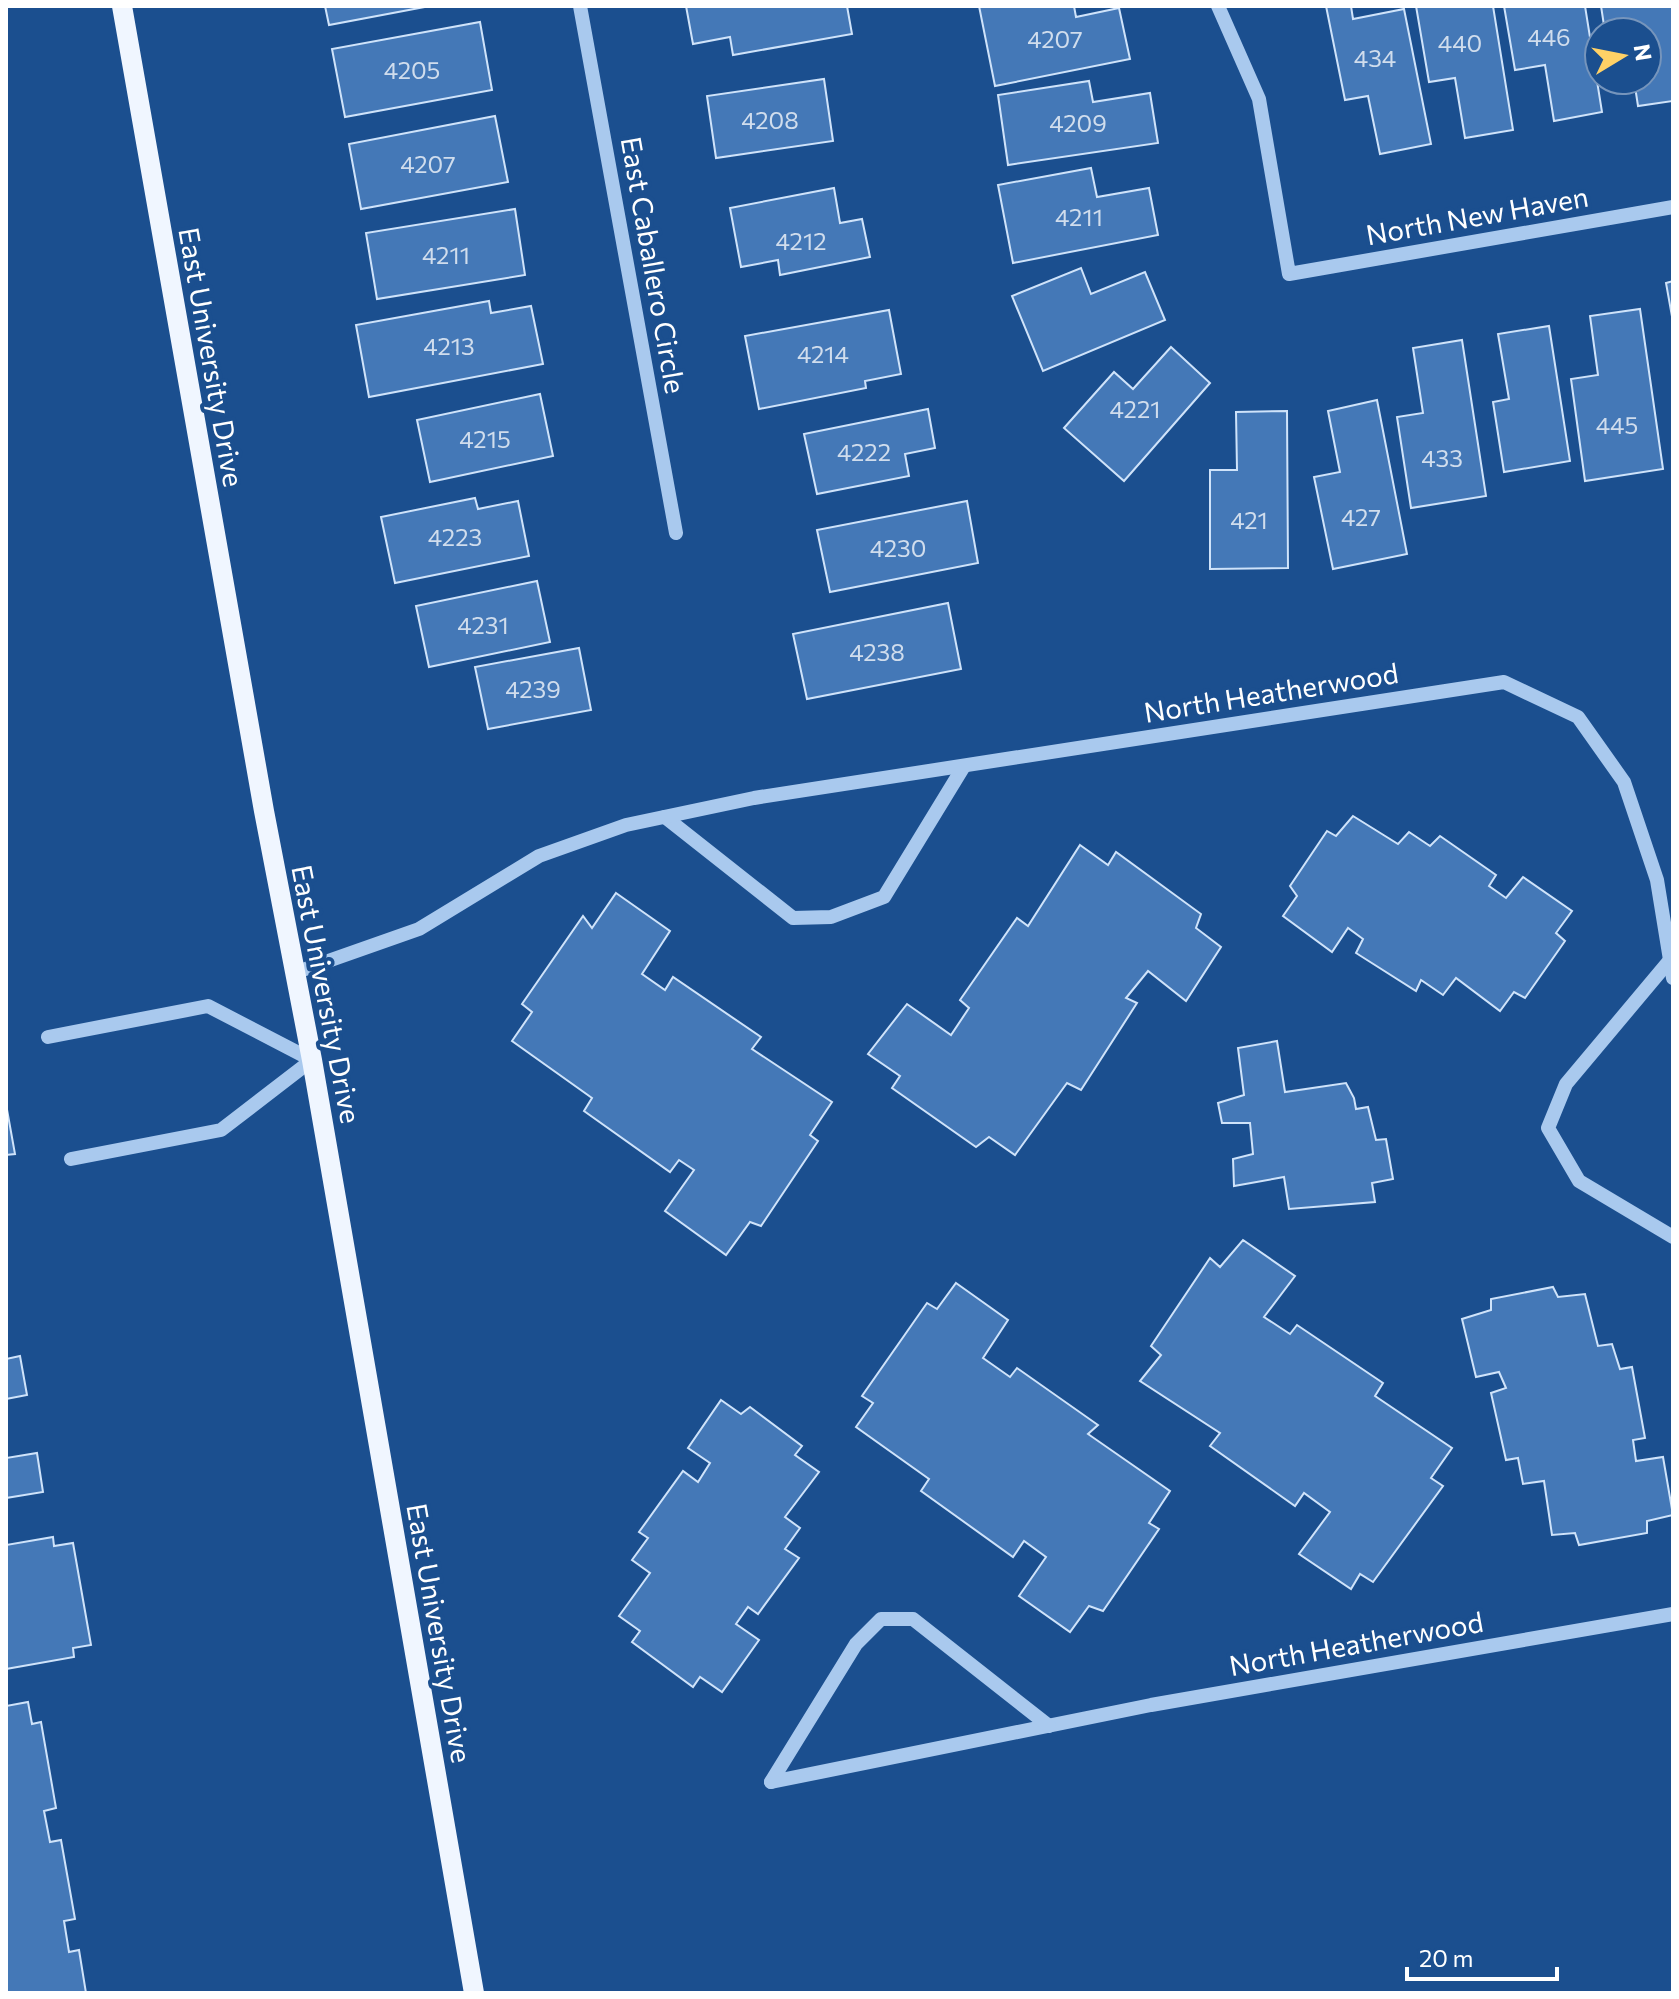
<svg xmlns="http://www.w3.org/2000/svg" width="1679" height="1999" viewBox="0 0 1679 1999" font-family="Commissioner,sans-serif">
<rect width="100%" height="100%" fill="#1b4f8f"/>
<g fill="#4478b7" stroke="#cfe3fa" stroke-width="2">
<path d="M 325,6 L 430,6 L 329,25 Z"/>
<path d="M 686,6 L 847,6 L 852,34 L 733,55 L 730,37 L 693,44 Z"/>
<path d="M 979,6 L 1074,6 L 1076,17 L 1119,8 L 1130,59 L 995,86 Z"/>
<path d="M 1326,6 L 1351,6 L 1353,19 L 1404,9 L 1431,144 L 1380,154 L 1368,96 L 1345,100 Z"/>
<path d="M 1416,6 L 1493,6 L 1513,130 L 1465,138 L 1455,78 L 1429,82 Z"/>
<path d="M 1504,6 L 1585,6 L 1602,112 L 1554,121 L 1545,65 L 1515,70 Z"/>
<path d="M 1601,6 L 1673,6 L 1673,101 L 1638,106 L 1634,80 L 1647,80 L 1647,32 L 1605,32 Z"/>
<path d="M 480,22 L 492,90 L 345,117 L 332,49 Z"/>
<path d="M 824,79 L 833,141 L 716,158 L 707,96 Z"/>
<path d="M 1089,81 L 1093,102 L 1150,93 L 1158,143 L 1008,165 L 998,95 Z"/>
<path d="M 495,116 L 508,182 L 361,209 L 349,144 Z"/>
<path d="M 1091,168 L 1097,197 L 1149,188 L 1158,235 L 1013,263 L 998,185 Z"/>
<path d="M 834,188 L 840,223 L 862,219 L 870,257 L 780,275 L 778,260 L 741,267 L 730,208 Z"/>
<path d="M 515,209 L 525,275 L 377,299 L 366,233 Z"/>
<path d="M 1081,268 L 1091,294 L 1145,272 L 1165,320 L 1043,371 L 1012,296 Z"/>
<path d="M 1673,281 L 1673,322 L 1666,283 Z"/>
<path d="M 489,301 L 491,313 L 531,306 L 543,364 L 369,397 L 356,325 Z"/>
<path d="M 1640,309 L 1663,469 L 1585,481 L 1571,379 L 1598,375 L 1590,316 Z"/>
<path d="M 889,310 L 901,374 L 865,381 L 866,388 L 759,409 L 745,336 Z"/>
<path d="M 1549,326 L 1570,461 L 1504,472 L 1493,402 L 1509,399 L 1498,334 Z"/>
<path d="M 1462,340 L 1486,496 L 1411,508 L 1397,417 L 1423,413 L 1413,348 Z"/>
<path d="M 1171,347 L 1210,383 L 1124,481 L 1064,428 L 1114,372 L 1133,389 Z"/>
<path d="M 540,394 L 553,456 L 430,482 L 417,420 Z"/>
<path d="M 1377,400 L 1407,554 L 1333,569 L 1314,477 L 1340,472 L 1328,411 Z"/>
<path d="M 928,409 L 935,448 L 905,454 L 909,476 L 817,494 L 804,434 Z"/>
<path d="M 1287,411 L 1288,568 L 1210,569 L 1210,470 L 1237,470 L 1236,412 Z"/>
<path d="M 475,498 L 478,509 L 518,501 L 529,556 L 395,583 L 381,517 Z"/>
<path d="M 967,501 L 978,563 L 830,592 L 817,530 Z"/>
<path d="M 537,581 L 550,642 L 429,667 L 416,606 Z"/>
<path d="M 948,603 L 961,669 L 807,699 L 793,634 Z"/>
<path d="M 579,648 L 591,710 L 488,729 L 475,667 Z"/>
<path d="M 1353,816 L 1398,844 L 1409,832 L 1430,846 L 1440,836 L 1496,875 L 1489,886 L 1506,898 L 1523,877 L 1572,911 L 1556,933 L 1565,941 L 1525,998 L 1514,992 L 1500,1011 L 1456,978 L 1443,995 L 1421,980 L 1416,991 L 1356,953 L 1363,939 L 1348,928 L 1332,952 L 1283,916 L 1297,896 L 1290,886 L 1327,831 L 1336,836 Z"/>
<path d="M 1080,845 L 1108,865 L 1116,852 L 1201,914 L 1196,928 L 1221,947 L 1186,1001 L 1148,971 L 1126,998 L 1137,1003 L 1081,1090 L 1067,1083 L 1015,1155 L 989,1137 L 976,1147 L 892,1088 L 900,1076 L 868,1054 L 907,1004 L 951,1035 L 969,1008 L 960,1000 L 1017,918 L 1028,926 Z"/>
<path d="M 616,893 L 670,931 L 642,974 L 665,990 L 673,977 L 761,1037 L 752,1049 L 832,1102 L 810,1135 L 818,1141 L 761,1226 L 750,1222 L 726,1255 L 665,1211 L 694,1170 L 679,1160 L 670,1172 L 584,1111 L 592,1098 L 512,1041 L 532,1012 L 522,1004 L 583,916 L 592,928 Z"/>
<path d="M 1277,1041 L 1285,1092 L 1346,1083 L 1354,1098 L 1356,1109 L 1368,1107 L 1376,1140 L 1386,1139 L 1393,1179 L 1372,1183 L 1375,1202 L 1289,1209 L 1284,1177 L 1234,1186 L 1233,1159 L 1253,1154 L 1250,1123 L 1222,1123 L 1218,1103 L 1244,1095 L 1238,1048 Z"/>
<path d="M 6,1104 L 15,1154 L 6,1155 Z"/>
<path d="M 1243,1240 L 1295,1276 L 1264,1317 L 1290,1334 L 1297,1325 L 1383,1383 L 1375,1396 L 1452,1448 L 1431,1478 L 1443,1486 L 1373,1582 L 1360,1574 L 1351,1589 L 1299,1554 L 1330,1512 L 1304,1493 L 1295,1506 L 1210,1446 L 1220,1433 L 1140,1381 L 1161,1355 L 1151,1346 L 1210,1258 L 1220,1267 Z"/>
<path d="M 956,1283 L 1008,1320 L 983,1358 L 1010,1377 L 1017,1368 L 1098,1425 L 1088,1434 L 1170,1491 L 1149,1523 L 1159,1529 L 1103,1611 L 1089,1606 L 1070,1632 L 1019,1596 L 1046,1557 L 1024,1541 L 1013,1557 L 921,1491 L 929,1479 L 856,1427 L 873,1403 L 862,1396 L 927,1303 L 937,1309 Z"/>
<path d="M 1553,1287 L 1558,1297 L 1585,1294 L 1598,1346 L 1612,1344 L 1620,1369 L 1632,1367 L 1645,1438 L 1633,1440 L 1636,1461 L 1663,1457 L 1673,1515 L 1647,1521 L 1647,1533 L 1579,1545 L 1575,1533 L 1552,1535 L 1544,1481 L 1523,1484 L 1518,1458 L 1506,1460 L 1491,1393 L 1506,1388 L 1499,1372 L 1476,1377 L 1462,1319 L 1491,1310 L 1491,1299 Z"/>
<path d="M 20,1356 L 27,1395 L 6,1399 L 6,1359 Z"/>
<path d="M 721,1400 L 741,1414 L 750,1407 L 802,1446 L 795,1455 L 819,1472 L 785,1517 L 800,1528 L 785,1549 L 799,1558 L 758,1614 L 748,1607 L 736,1624 L 759,1640 L 722,1692 L 700,1677 L 693,1687 L 632,1642 L 640,1631 L 619,1616 L 650,1573 L 632,1560 L 648,1538 L 639,1532 L 683,1471 L 698,1482 L 710,1463 L 688,1448 Z"/>
<path d="M 37,1453 L 43,1492 L 6,1498 L 6,1458 Z"/>
<path d="M 53,1537 L 54,1546 L 73,1543 L 91,1645 L 73,1648 L 74,1657 L 6,1669 L 6,1545 Z"/>
<path d="M 28,1702 L 32,1724 L 41,1722 L 56,1808 L 44,1811 L 50,1842 L 61,1840 L 75,1919 L 64,1921 L 69,1952 L 79,1950 L 86,1993 L 6,1993 L 6,1706 Z"/>
</g>
<g fill="none" stroke-linecap="round" stroke-linejoin="round">
<g stroke="#a9c9ee" stroke-width="14">
<path d="M 580,6 L 676,533"/>
<path d="M 1218,6 L 1259,99 L 1289,274 L 1673,207"/>
<path d="M 665,817 L 793,918 L 831,917 L 884,897 L 964,766"/>
<path d="M 1670,960 L 1566,1084 L 1548,1128 L 1579,1181 L 1673,1237"/>
<path d="M 294,973 L 419,929 L 539,856 L 626,825 L 754,798 L 1504,682 L 1578,717 L 1624,782 L 1657,880 L 1673,978"/>
<path d="M 48,1037 L 208,1006 L 312,1060 L 221,1130 L 71,1159"/>
<path d="M 771,1782 L 1151,1705 L 1673,1614"/>
<path d="M 771,1782 L 856,1644 L 881,1619 L 913,1619 L 1049,1726"/>
</g>
<path stroke="#f0f6ff" stroke-width="20" d="M 122,6 L 264,811 L 312,1060 L 474,1993"/>
</g>
<g text-anchor="middle" dominant-baseline="central" stroke-width="8" stroke-linejoin="round" paint-order="stroke">
<g font-size="24" fill="#d0dded">
<text x="1549" y="36">446</text>
<text x="1055" y="38">4207</text>
<text x="1460" y="42">440</text>
<text x="1375" y="57">434</text>
<text x="412" y="69">4205</text>
<text x="770" y="119">4208</text>
<text x="1078" y="122">4209</text>
<text x="428" y="163">4207</text>
<text x="1079" y="216">4211</text>
<text x="801" y="240">4212</text>
<text x="446" y="254">4211</text>
<text x="449" y="345">4213</text>
<text x="823" y="353">4214</text>
<text x="1135" y="408">4221</text>
<text x="1617" y="424">445</text>
<text x="485" y="438">4215</text>
<text x="864" y="451">4222</text>
<text x="1442" y="457">433</text>
<text x="1361" y="516">427</text>
<text x="1249" y="519">421</text>
<text x="455" y="536">4223</text>
<text x="898" y="547">4230</text>
<text x="483" y="624">4231</text>
<text x="877" y="651">4238</text>
<text x="533" y="688">4239</text>
</g>
<g font-size="28" fill="#fff" stroke="#1b4f8f">
<text transform="translate(1477 215) rotate(-10)">North New Haven</text>
<text transform="translate(654 265) rotate(80)">East Caballero Circle</text>
<text transform="translate(212 357) rotate(80)">East University Drive</text>
<text transform="translate(1271 692) rotate(-9)">North Heatherwood</text>
<text transform="translate(327 994) rotate(79)">East University Drive</text>
<text transform="translate(440 1633) rotate(80)">East University Drive</text>
<text transform="translate(1356 1643) rotate(-10)">North Heatherwood</text>
</g>
</g>
<rect width="1679" height="1999" fill="none" stroke="#ffffff" stroke-width="16"/>
<g transform="translate(1623 56) rotate(80)"><circle r="38" fill="#1b4f8f" stroke="#7695bc" stroke-width="2"/>
<path d="M0-6L14 30L0 20L-14 30Z" fill="#ffd166"/>
<text y="-12" font-size="22" font-weight="bold" text-anchor="middle" fill="#ffffff">N</text>
</g>
<path d="M1407 1967v12h150v-12" fill="none" stroke="#ffffff" stroke-width="4"/>
<text x="1419" y="1967" font-size="24" fill="#ffffff" stroke="#1b4f8f" stroke-width="6" paint-order="stroke">20 m</text>
</svg>
